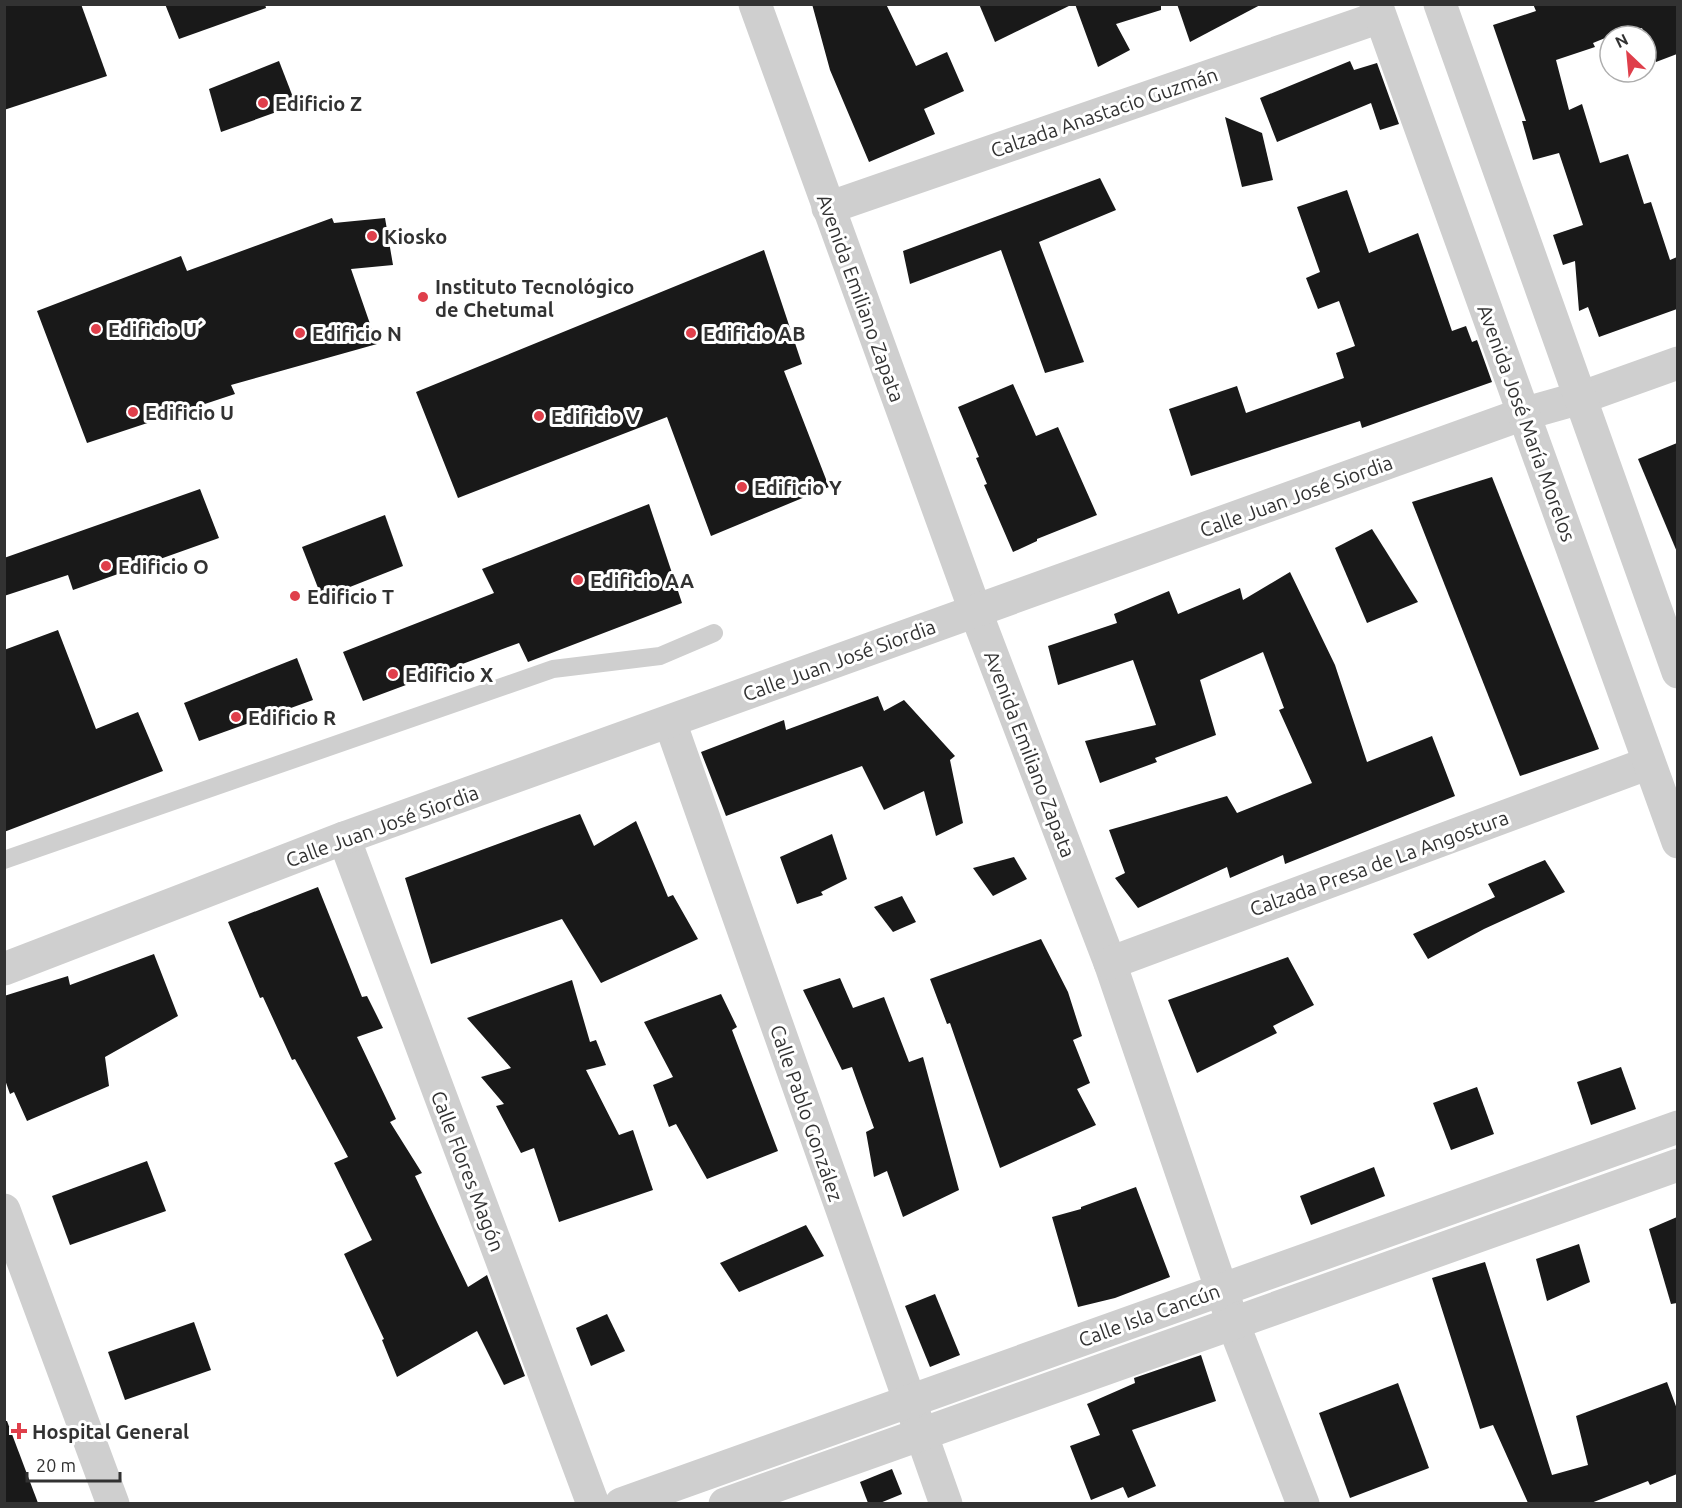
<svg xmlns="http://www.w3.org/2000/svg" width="1682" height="1508" viewBox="0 0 1682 1508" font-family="Ubuntu,sans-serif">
<rect width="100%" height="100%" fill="#fff"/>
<g fill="#191919">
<path d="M 4,4 L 81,4 L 107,76 L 4,110 Z"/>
<path d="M 165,4 L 265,4 L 266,8 L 179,39 Z"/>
<path d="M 812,4 L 886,4 L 916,66 L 947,52 L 964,91 L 924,109 L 935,134 L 869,162 L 830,70 Z"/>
<path d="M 979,4 L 1073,4 L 995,42 Z"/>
<path d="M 1075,4 L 1161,4 L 1161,10 L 1116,24 L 1130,50 L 1098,67 Z"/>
<path d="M 1177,4 L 1262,4 L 1190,42 Z"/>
<path d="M 1533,4 L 1677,4 L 1677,54 L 1656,62 L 1642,28 L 1610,36 L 1593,43 L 1595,47 L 1556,60 L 1569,110 L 1582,104 L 1600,163 L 1628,154 L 1644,204 L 1651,202 L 1670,260 L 1677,257 L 1677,309 L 1599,337 L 1588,307 L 1579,311 L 1575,261 L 1563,265 L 1553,235 L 1583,225 L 1559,153 L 1533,160 L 1522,121 L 1526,121 L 1493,25 L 1536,11 Z"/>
<path d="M 279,61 L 296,105 L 221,132 L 209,89 Z"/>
<path d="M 1350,61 L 1354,70 L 1377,63 L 1399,124 L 1380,130 L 1371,103 L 1277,142 L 1260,98 Z"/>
<path d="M 1225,117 L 1262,133 L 1273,180 L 1242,187 Z"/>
<path d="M 1100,178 L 1116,210 L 1039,242 L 1084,362 L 1045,373 L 1001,250 L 910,284 L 903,251 Z"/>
<path d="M 1347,190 L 1369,253 L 1418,233 L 1452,331 L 1466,326 L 1472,342 L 1477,340 L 1492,382 L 1362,428 L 1360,421 L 1191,476 L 1169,409 L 1237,386 L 1246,413 L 1344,378 L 1336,353 L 1355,346 L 1339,301 L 1318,309 L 1306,278 L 1320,272 L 1297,207 Z"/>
<path d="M 332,218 L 334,223 L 385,218 L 393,265 L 351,269 L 377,344 L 231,385 L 235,394 L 87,443 L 37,311 L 181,256 L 187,271 Z"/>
<path d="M 764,250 L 802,364 L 784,371 L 829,487 L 711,536 L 667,417 L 458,498 L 416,392 Z"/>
<path d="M 1013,384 L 1036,436 L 1058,427 L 1097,515 L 1037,539 L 1037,541 L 1013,552 L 984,485 L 987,484 L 976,458 L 979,457 L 958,407 Z"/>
<path d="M 1677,443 L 1677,552 L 1638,459 Z"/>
<path d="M 1492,477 L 1599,749 L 1520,776 L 1412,502 Z"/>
<path d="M 200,489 L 219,538 L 73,590 L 68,575 L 4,596 L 4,558 Z"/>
<path d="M 649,504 L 682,603 L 528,662 L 519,643 L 363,701 L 343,652 L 494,593 L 482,569 Z"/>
<path d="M 385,515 L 403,566 L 322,598 L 302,547 Z"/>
<path d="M 1372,529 L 1418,602 L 1367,623 L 1335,548 Z"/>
<path d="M 1290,572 L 1335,665 L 1367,762 L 1432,736 L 1455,796 L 1285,864 L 1283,855 L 1230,878 L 1227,867 L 1138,908 L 1115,878 L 1125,873 L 1109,830 L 1227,796 L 1237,813 L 1312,783 L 1279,710 L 1284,708 L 1263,652 L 1200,680 L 1216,735 L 1155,758 L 1157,762 L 1100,783 L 1085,741 L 1156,725 L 1133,660 L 1058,685 L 1048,646 L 1117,623 L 1114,614 L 1169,591 L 1178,614 L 1240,588 L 1243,600 Z"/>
<path d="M 58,630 L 96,729 L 138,712 L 163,771 L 4,832 L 4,650 Z"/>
<path d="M 297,658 L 313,700 L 199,741 L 184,703 Z"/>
<path d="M 878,696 L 884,711 L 904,700 L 955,756 L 950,760 L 963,823 L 936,836 L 924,791 L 884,810 L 862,766 L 726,816 L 701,752 L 784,720 L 786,730 Z"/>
<path d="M 580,814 L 594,846 L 636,821 L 668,897 L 673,895 L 698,939 L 601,983 L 562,919 L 431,964 L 405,878 Z"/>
<path d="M 832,834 L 847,879 L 821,892 L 823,895 L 797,904 L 780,857 Z"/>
<path d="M 1014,857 L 1027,879 L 993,896 L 973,868 Z"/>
<path d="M 1545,860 L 1565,892 L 1484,929 L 1428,959 L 1413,934 L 1495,897 L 1488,884 Z"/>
<path d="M 318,887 L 362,997 L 367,996 L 383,1028 L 357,1037 L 396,1119 L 390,1122 L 422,1173 L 415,1176 L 468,1287 L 487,1275 L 525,1376 L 504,1385 L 477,1331 L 397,1377 L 382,1340 L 384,1339 L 344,1254 L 372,1240 L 334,1163 L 348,1157 L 295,1059 L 292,1060 L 263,997 L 260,998 L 228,922 Z"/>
<path d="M 902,896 L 916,922 L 893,932 L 874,907 Z"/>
<path d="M 1041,939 L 1068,992 L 1082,1036 L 1073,1040 L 1090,1083 L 1077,1089 L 1096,1125 L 1000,1168 L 950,1023 L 947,1024 L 930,979 Z"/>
<path d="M 154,954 L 178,1016 L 105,1057 L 109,1086 L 27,1121 L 14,1092 L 10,1094 L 4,1077 L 4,996 L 68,976 L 70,985 Z"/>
<path d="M 1288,957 L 1314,1005 L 1273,1026 L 1277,1033 L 1197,1073 L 1168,1000 Z"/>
<path d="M 840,978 L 853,1008 L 884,997 L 909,1062 L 923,1057 L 959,1190 L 903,1217 L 887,1171 L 874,1177 L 866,1132 L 874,1128 L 852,1067 L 842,1070 L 803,990 Z"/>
<path d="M 572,980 L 590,1042 L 596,1040 L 606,1065 L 586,1070 L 619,1135 L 633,1130 L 653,1190 L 559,1222 L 534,1148 L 521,1153 L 496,1106 L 504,1104 L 481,1077 L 511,1068 L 467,1018 Z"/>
<path d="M 721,994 L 737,1027 L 732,1030 L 778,1151 L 707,1179 L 676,1124 L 669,1127 L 653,1085 L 673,1077 L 644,1022 Z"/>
<path d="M 1621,1067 L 1636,1109 L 1591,1125 L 1577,1082 Z"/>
<path d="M 1477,1087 L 1494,1134 L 1451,1150 L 1433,1103 Z"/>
<path d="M 147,1161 L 166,1211 L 70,1245 L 52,1196 Z"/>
<path d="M 1374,1167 L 1385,1196 L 1311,1225 L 1300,1196 Z"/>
<path d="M 1136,1187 L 1170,1277 L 1115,1298 L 1078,1307 L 1052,1217 L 1081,1209 L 1081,1207 Z"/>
<path d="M 1677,1217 L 1677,1303 L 1671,1304 L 1649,1229 Z"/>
<path d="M 806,1225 L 824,1256 L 739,1292 L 720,1263 Z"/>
<path d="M 1579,1244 L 1590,1282 L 1547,1301 L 1536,1259 Z"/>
<path d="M 1485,1262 L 1552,1475 L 1588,1465 L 1576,1416 L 1667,1382 L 1677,1409 L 1677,1474 L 1650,1485 L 1648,1481 L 1591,1503 L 1528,1503 L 1493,1425 L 1480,1429 L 1432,1278 Z"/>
<path d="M 935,1294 L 960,1355 L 930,1367 L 905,1306 Z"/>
<path d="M 607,1314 L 625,1351 L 591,1366 L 576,1328 Z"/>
<path d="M 194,1322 L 211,1370 L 125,1400 L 108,1352 Z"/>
<path d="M 1201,1355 L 1216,1401 L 1132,1430 L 1156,1486 L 1128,1498 L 1123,1487 L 1091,1500 L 1070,1446 L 1100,1435 L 1087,1404 L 1135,1383 L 1134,1378 Z"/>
<path d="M 1398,1383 L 1429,1468 L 1350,1498 L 1319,1413 Z"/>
<path d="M 4,1421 L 7,1421 L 38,1503 L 4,1503 Z"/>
<path d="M 892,1469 L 902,1494 L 880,1503 L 868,1503 L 860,1482 Z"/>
</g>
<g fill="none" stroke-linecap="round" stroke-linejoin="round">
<path stroke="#cfcfcf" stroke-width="18" d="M 4,860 L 553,669 L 660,656 L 714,633"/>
<g stroke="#cfcfcf" stroke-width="33">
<path d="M 755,4 L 975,610 L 1110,963 L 1233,1323 L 1303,1504"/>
<path d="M 828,208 L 1380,17"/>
<path d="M 670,722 L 946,1504"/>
<path d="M 344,838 L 593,1504"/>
<path d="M 1110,963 L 1649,763"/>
<path d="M 4,969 L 344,838 L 1523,414 L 1580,398 L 1678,363"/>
<path d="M 4,1210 L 113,1504"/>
</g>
<g stroke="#cfcfcf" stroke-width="33">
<path d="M 1376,4 L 1678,842"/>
<path d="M 1440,4 L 1678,672"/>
<path d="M 621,1504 L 1678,1127"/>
<path d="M 725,1504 L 1678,1165"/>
</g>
</g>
<g fill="#df3f4b" stroke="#fff" stroke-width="2">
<circle cx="263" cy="103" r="6"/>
<circle cx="372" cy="236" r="6"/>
<circle cx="423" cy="297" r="6"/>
<circle cx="96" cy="329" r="6"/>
<circle cx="300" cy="333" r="6"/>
<circle cx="691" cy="333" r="6"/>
<circle cx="133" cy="412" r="6"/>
<circle cx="539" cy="416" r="6"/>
<circle cx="742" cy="487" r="6"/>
<circle cx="106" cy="566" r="6"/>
<circle cx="578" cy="580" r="6"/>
<circle cx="295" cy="596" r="6"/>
<circle cx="393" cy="674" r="6"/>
<circle cx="236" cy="717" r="6"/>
<path d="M16 1422h6v6h6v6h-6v6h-6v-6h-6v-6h6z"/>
</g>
<g text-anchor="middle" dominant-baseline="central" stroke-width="6" stroke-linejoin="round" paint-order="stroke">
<g font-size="20" font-weight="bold" fill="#323232" stroke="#fff" text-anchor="start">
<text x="275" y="103">Edificio Z</text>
<text x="384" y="236">Kiosko</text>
<text x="435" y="286">Instituto Tecnológico<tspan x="435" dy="23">de Chetumal</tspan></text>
<text x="108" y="329">Edificio U´</text>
<text x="312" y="333">Edificio N</text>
<text x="703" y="333">Edificio AB</text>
<text x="145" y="412">Edificio U</text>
<text x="551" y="416">Edificio V</text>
<text x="754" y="487">Edificio Y</text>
<text x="118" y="566">Edificio O</text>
<text x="590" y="580">Edificio AA</text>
<text x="307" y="596">Edificio T</text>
<text x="405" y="674">Edificio X</text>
<text x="248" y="717">Edificio R</text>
<text x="32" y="1431">Hospital General</text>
</g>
<g font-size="20" fill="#323232" stroke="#fff">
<text transform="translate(1104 112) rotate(-19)">Calzada Anastacio Guzmán</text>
<text transform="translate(861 298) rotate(70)">Avenida Emiliano Zapata</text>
<text transform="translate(1527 423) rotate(70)">Avenida José María Morelos</text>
<text transform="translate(1296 496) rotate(-20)">Calle Juan José Siordia</text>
<text transform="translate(839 660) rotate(-20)">Calle Juan José Siordia</text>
<text transform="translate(1030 754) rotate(69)">Avenida Emiliano Zapata</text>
<text transform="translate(382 826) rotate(-20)">Calle Juan José Siordia</text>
<text transform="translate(1379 863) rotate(-20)">Calzada Presa de La Angostura</text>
<text transform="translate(807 1113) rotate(71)">Calle Pablo González</text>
<text transform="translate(468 1171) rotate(69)">Calle Flores Magón</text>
<text transform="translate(1149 1315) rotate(-20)">Calle Isla Cancún</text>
</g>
</g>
<rect width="1682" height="1508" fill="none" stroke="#323232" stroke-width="12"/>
<g transform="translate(1628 54) rotate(334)"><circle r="28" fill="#ffffff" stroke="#adadad" stroke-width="1.5"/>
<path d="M0-4.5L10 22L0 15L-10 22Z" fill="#df3f4b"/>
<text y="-9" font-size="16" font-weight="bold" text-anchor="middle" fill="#323232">N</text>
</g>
<path d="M27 1472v9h93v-9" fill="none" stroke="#323232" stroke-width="3"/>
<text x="36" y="1472" font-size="18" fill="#323232" stroke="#ffffff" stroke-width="4.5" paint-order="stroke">20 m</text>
</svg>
